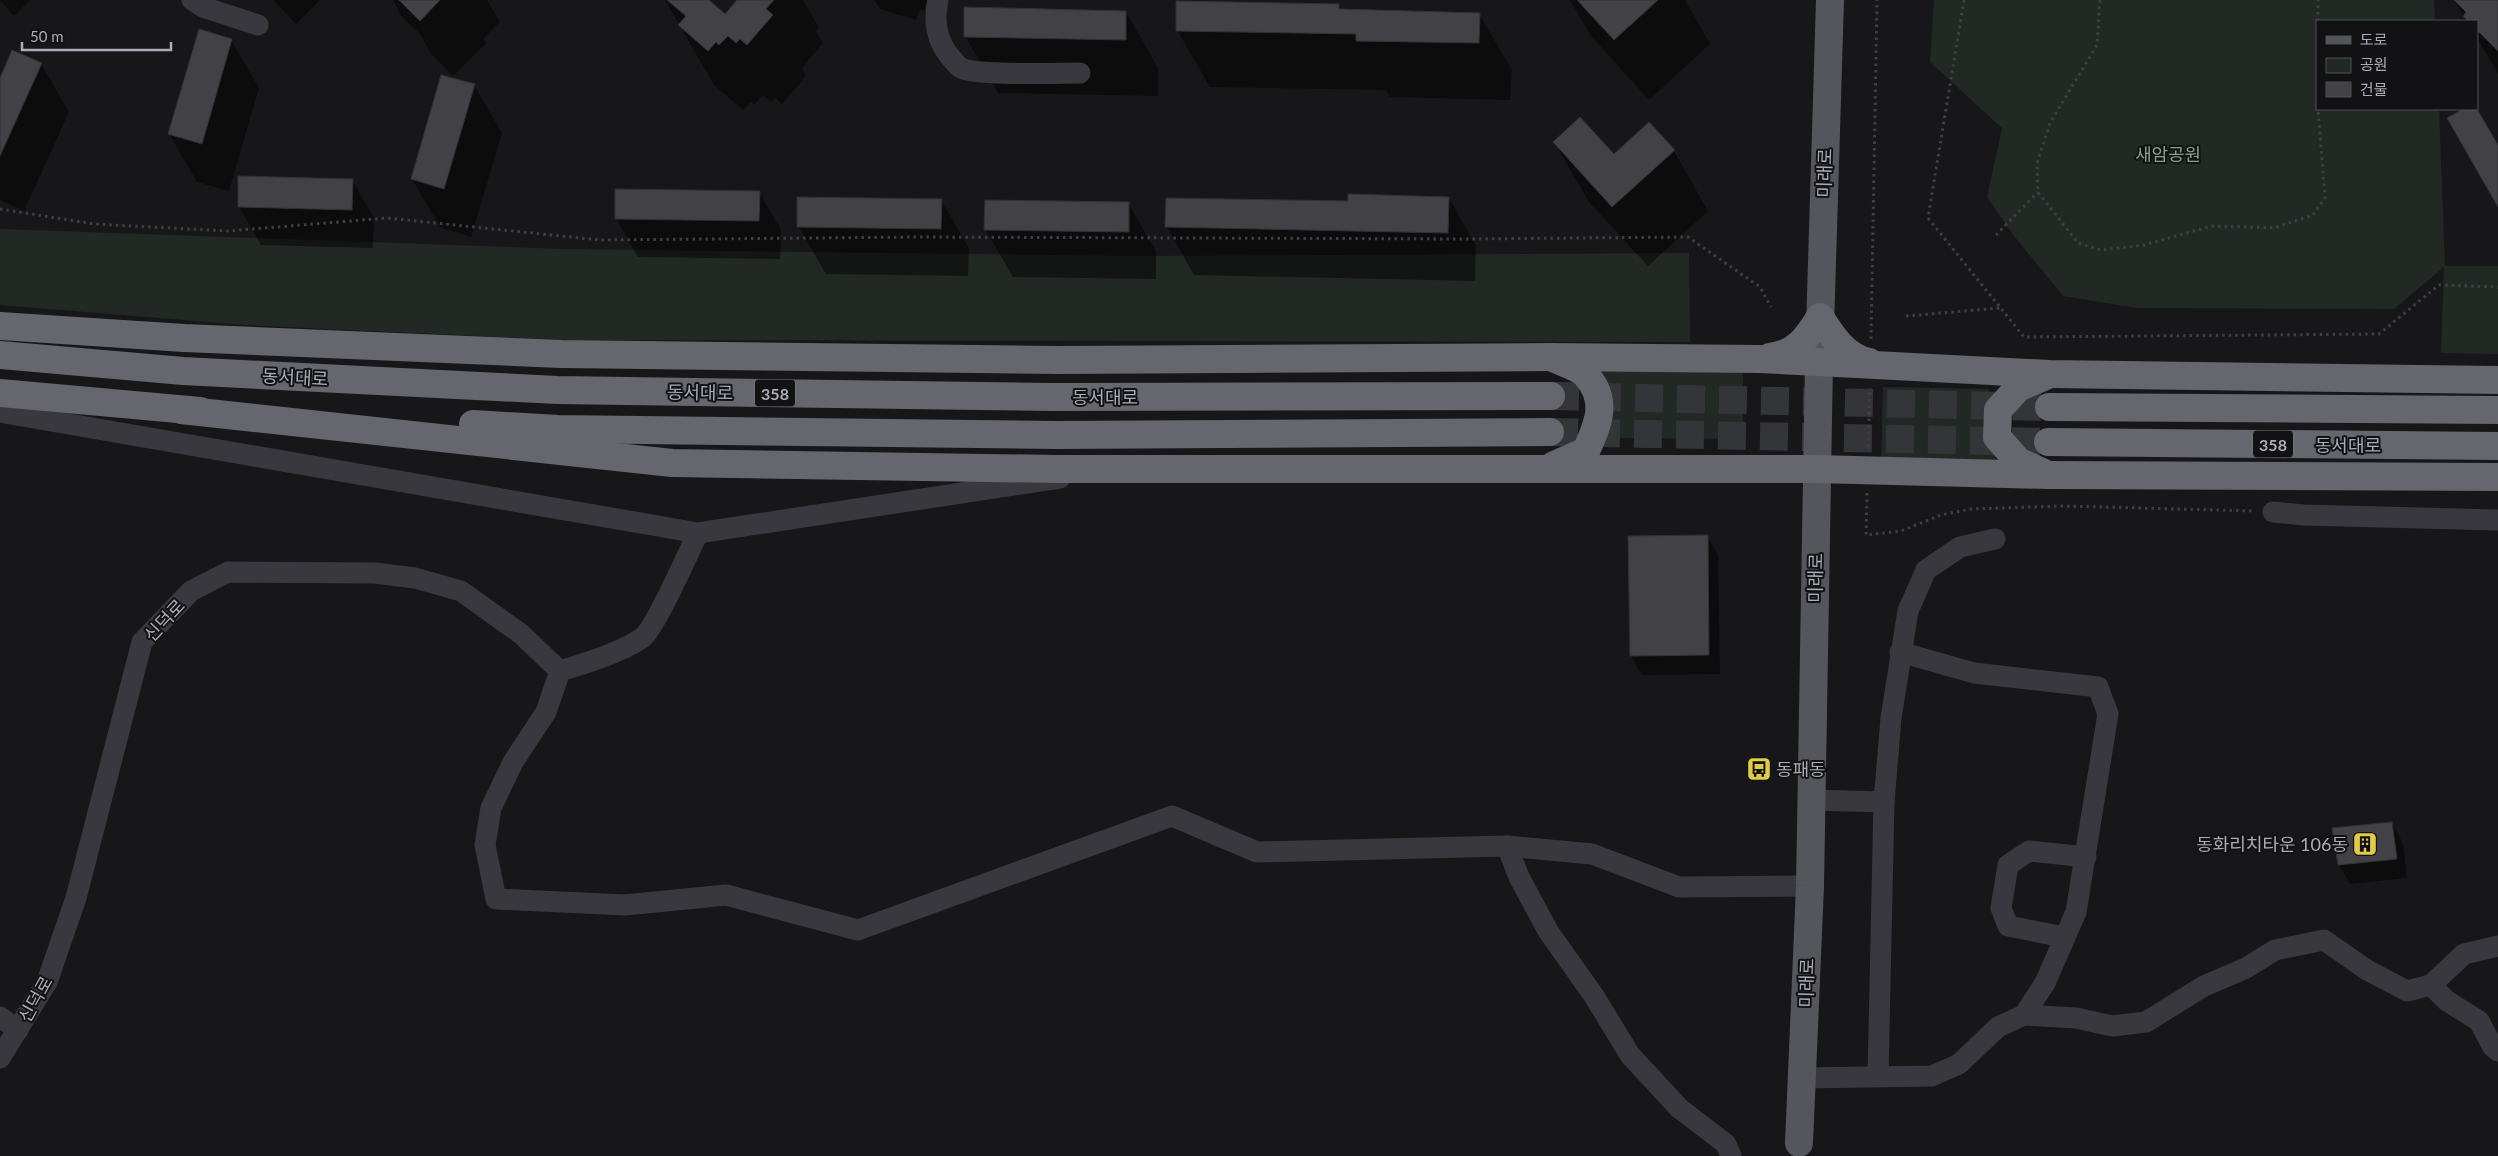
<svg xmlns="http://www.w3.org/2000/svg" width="2498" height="1156" viewBox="0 0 2498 1156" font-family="Lato,'Noto Sans KR',sans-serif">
<rect width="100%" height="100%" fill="#171719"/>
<g fill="#222924">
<path d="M 1934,0 L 2434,0 L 2435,21 L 2317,21 L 2317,109 L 2439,109 L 2445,266 L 2498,266 L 2498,354 L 2441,353 L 2444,267 L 2394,309 L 2137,308 L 2063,296 L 2014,236 L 1987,197 L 2002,128 L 1930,62 Z"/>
<path d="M 0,229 L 565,249 L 1139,256 L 1689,253 L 1690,342 L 565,340 L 245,325 L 0,305 Z"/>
<path d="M 1597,368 L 1737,368 L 1743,374 L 1743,439 L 1610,438 L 1610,391 Z"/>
<path d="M 1883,387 L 1989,389 L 1983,408 L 1984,438 L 2000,466 L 1881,464 Z"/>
</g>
<g fill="#0007">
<path d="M 0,0 L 30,0 L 14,16 Z"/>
<path d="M 273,0 L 320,0 L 296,24 Z"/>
<path d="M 393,0 L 487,0 L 500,22 L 484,38 L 486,43 L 453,76 L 432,55 L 419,33 L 402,17 Z"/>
<path d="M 665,0 L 707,0 L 725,16 L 738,0 L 803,0 L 819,28 L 816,31 L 823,43 L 802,68 L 806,76 L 782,104 L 775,98 L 771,102 L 763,95 L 754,105 L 751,102 L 743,110 L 714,85 Z"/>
<path d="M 874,0 L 927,0 L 924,11 L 920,9 L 916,20 L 880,9 Z"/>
<path d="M 1570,0 L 1685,0 L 1710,44 L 1649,100 L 1591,36 Z"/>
<path d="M 2454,0 L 2498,0 L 2498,73 L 2477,39 L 2477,21 L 2467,21 Z"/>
<path d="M 1338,6 L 1341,10 L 1479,14 L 1512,70 L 1510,100 L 1390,97 L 1386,90 L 1210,87 L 1177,30 Z"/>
<path d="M 1126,12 L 1158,68 L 1158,96 L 998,93 L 965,36 Z"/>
<path d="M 231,40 L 259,88 L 229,191 L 197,182 L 169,134 Z"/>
<path d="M 41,64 L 69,112 L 24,211 L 0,200 L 0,81 Z"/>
<path d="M 474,85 L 502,133 L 471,237 L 440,227 L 412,179 Z"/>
<path d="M 1554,142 L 1614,156 L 1674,151 L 1708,211 L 1648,266 L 1589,202 Z"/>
<path d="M 352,180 L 374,218 L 373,248 L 261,245 L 239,207 Z"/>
<path d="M 759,192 L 781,230 L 780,259 L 638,257 L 616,218 Z"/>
<path d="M 1449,198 L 1476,246 L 1475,281 L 1194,275 L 1167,227 L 1349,202 Z"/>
<path d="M 941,200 L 969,248 L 968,276 L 826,274 L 798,226 Z"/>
<path d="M 1128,203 L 1156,251 L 1156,279 L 1013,277 L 985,229 Z"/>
<path d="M 1707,536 L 1718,555 L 1720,674 L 1642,675 L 1631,656 Z"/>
<path d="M 2392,824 L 2403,843 L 2407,878 L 2350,884 L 2339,865 Z"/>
</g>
<g fill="#424146" stroke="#323135">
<path d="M 399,0 L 440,0 L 420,21 Z"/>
<path d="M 667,0 L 709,0 L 725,14 L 737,0 L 774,0 L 766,9 L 773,15 L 747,45 L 740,39 L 736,43 L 728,36 L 719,45 L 716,42 L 708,51 L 678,25 L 686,16 Z"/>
<path d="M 1577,0 L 1658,0 L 1614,40 Z"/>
<path d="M 2454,0 L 2498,0 L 2498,51 L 2477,30 L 2477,21 L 2468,21 L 2463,16 L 2466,12 Z"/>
<path d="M 1176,1 L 1339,4 L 1339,9 L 1480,13 L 1479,43 L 1356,41 L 1356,34 L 1176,31 Z"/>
<path d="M 964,7 L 1126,11 L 1126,40 L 964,37 Z"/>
<path d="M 199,29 L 232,39 L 202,144 L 168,134 Z"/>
<path d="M 12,50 L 42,63 L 0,156 L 0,78 Z"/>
<path d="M 441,75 L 475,84 L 444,189 L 411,179 Z"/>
<path d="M 2463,109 L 2477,109 L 2498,145 L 2498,207 L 2447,118 Z"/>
<path d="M 1580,117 L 1614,154 L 1649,122 L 1675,150 L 1612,207 L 1553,142 Z"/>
<path d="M 238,176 L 353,179 L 352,210 L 238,207 Z"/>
<path d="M 615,189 L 760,191 L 759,221 L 615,219 Z"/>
<path d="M 1348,194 L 1449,197 L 1448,233 L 1165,227 L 1166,198 L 1348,201 Z"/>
<path d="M 797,197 L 942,199 L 941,229 L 797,227 Z"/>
<path d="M 985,200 L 1129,202 L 1129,232 L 984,230 Z"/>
<path d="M 1708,535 L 1709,655 L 1630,656 L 1628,536 Z"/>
<path d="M 2392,822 L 2397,859 L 2338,865 L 2332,828 Z"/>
</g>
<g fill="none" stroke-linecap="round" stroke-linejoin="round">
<g stroke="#343539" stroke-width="28" stroke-dasharray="28 14" stroke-linecap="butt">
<path d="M 1551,396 L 2049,407"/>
<path d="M 1550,432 L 2048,442"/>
</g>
<g stroke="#3f3f44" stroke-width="3" stroke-dasharray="2.5 4" stroke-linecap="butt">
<path d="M 1964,0 L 1928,218 L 2024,337 L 2379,334 L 2439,285 L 2498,287"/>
<path d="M 2100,0 L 2097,45 L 2050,123 L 2037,163 L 2038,192 L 2078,243 L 2101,250 L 2144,245 L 2212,226 L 2274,228 L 2313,215 L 2325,198 L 2318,109"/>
<path d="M 2318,21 L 2318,0"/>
<path d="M 0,209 L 94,224 L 228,231 L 387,218 L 600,240 L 918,237 L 1467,239 L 1688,237 L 1760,287 L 1771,307"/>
<path d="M 1996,235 L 2038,192"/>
<path d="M 1906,316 L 2000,308"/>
<path d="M 1871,339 L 1877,0"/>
<path d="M 1868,447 L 1870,388"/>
<path d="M 1867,493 L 1866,535 L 1901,531 L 1941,515 L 1970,509 L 2063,506 L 2254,511"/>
</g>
<g stroke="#39383e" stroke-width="21">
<path d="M 192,0 L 203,7 L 258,25"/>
<path d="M 938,0 C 933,23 937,43 953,60 C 955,62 958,67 961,68 C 977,76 1058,73 1080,73"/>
<path d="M 0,412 L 698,533 L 1060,478"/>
<path d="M 2273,512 L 2304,515 L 2498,520"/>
<path d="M 1900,652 L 1974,673 L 2098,687 L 2108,714 L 2076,912 L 2045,983 L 2024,1015"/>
<path d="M 560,671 L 546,712 L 513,762 L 491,808 L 485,845 L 496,899 L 625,905 L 726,895 L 858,930 L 1172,816 L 1257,852 L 1507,846 L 1592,854 L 1679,887 L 1810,886"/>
<path d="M 560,671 C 586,663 620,653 642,638 C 655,629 689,551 698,533"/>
<path d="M 1811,800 L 1884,802"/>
<path d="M 1507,846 L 1519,877 L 1548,931 L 1594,996 L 1630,1055 L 1679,1108 L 1726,1144 L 1731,1156"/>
<path d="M 2064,937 L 2008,926 L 2001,908 L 2008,865 L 2029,851 L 2086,857"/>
<path d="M 2431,985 L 2447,1001 L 2479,1021 L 2493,1047 L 2498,1051"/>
<path d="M 0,1017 L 18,1030"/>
<path d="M 0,1058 L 47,982 L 76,898 L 142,642 L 191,591 L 228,572 L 375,573 L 415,578 L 461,591 L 521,634 L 560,671"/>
<path d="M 1878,1076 L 1884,802 L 1891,718 L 1908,611 L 1926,570 L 1960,547 L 1995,539"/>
<path d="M 1802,1078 L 1932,1076 L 1959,1064 L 1998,1027 L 2024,1015 L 2076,1018 L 2112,1026 L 2146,1022 L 2204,986 L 2246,968 L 2275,950 L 2324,940 L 2367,970 L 2407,991 L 2431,985 L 2464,954 L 2498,946"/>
</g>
<path stroke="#55555c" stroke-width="28" d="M 1799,1143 L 1810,886 L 1819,361 L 1830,0"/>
<g stroke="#65666e" stroke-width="28">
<path d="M 0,326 L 184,338 L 561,354 L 1057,360 L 1551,357 L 1759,359 L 2049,374 L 2498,380"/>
<path d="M 0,355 L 183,371 L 557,390 L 1053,397 L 1551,396"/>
<path d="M 1770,357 C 1796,354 1807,338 1820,317 C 1832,336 1845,357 1869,362"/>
<path d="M 0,393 L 200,411"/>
<path d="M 2049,407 L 2498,410"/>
<path d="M 181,410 L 672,463 L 1057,469 L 1817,469 L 2047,475 L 2498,477"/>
<path d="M 473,424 L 558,429 L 1056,435 L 1550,432"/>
<path d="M 2048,442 L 2498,446"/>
<path d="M 1554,465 L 1586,451 C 1598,424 1609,401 1586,375 C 1580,368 1564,363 1555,359"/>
<path d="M 2044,473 L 2018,461 L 1997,437 L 1998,410 L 2018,388 L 2048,375"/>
</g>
</g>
<defs>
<symbol id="bus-square" viewBox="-11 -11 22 22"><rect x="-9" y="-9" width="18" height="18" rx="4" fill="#e2cb46" stroke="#121214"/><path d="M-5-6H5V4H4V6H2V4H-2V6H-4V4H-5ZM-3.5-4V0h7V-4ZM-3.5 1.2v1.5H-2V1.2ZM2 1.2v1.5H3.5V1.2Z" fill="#111"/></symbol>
<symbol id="building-square" viewBox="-11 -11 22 22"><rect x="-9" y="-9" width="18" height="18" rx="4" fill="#e2cb46" stroke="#121214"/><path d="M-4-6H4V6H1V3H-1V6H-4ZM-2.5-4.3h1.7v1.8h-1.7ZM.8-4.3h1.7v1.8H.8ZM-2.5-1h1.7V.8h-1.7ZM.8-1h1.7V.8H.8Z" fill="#111"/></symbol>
</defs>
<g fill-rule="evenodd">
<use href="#bus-square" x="1745" y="755" width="28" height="28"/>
<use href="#building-square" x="2351" y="830" width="28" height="28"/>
</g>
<g text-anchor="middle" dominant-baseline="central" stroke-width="4" stroke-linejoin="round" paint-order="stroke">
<g fill="#121214" stroke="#7c7e87" stroke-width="1">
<rect x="755" y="379.5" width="40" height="27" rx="4"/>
<rect x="2253" y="430.5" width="40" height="27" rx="4"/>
</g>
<g font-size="16" font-weight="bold" fill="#aaacb8">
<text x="775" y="393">358</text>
<text x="2273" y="444">358</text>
</g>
<g font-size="18" fill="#83a18b" stroke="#121214">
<text x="2168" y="154">새암공원</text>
</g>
<g font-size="18" fill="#aaacb8" stroke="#121214">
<text transform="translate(1824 173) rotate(-88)">미래로</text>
<text transform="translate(295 377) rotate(3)">동서대로</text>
<text transform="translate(700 392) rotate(1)">동서대로</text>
<text x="1105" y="397">동서대로</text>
<text x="2348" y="445">동서대로</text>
<text transform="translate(1815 578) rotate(-89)">미래로</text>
<text transform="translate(164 620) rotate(-47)">신덕로</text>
<text transform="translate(1806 983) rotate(-88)">미래로</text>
<text transform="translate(35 999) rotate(-61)">신덕로</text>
</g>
<g font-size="18" fill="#aaacb8" stroke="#121214" text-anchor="start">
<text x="1776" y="769">동패동</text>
<text x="2348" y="844" text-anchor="end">동화리치타운 106동</text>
</g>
</g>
<rect x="2316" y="20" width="162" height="90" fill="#121214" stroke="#4f5056"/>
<rect x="2326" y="36" width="25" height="8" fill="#55555c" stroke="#4f5056"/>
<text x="2360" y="45" font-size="15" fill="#aaacb8">도로</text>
<rect x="2326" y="58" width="25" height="15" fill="#222924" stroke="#4f5056"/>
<text x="2360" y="70" font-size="15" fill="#aaacb8">공원</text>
<rect x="2326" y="82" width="25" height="15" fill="#424146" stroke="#4f5056"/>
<text x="2360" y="95" font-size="15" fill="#aaacb8">건물</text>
<path d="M22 42v8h149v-8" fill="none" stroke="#aaacb8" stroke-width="2.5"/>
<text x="30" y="42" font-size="15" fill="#aaacb8" stroke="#121214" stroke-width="4" paint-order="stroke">50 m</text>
</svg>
